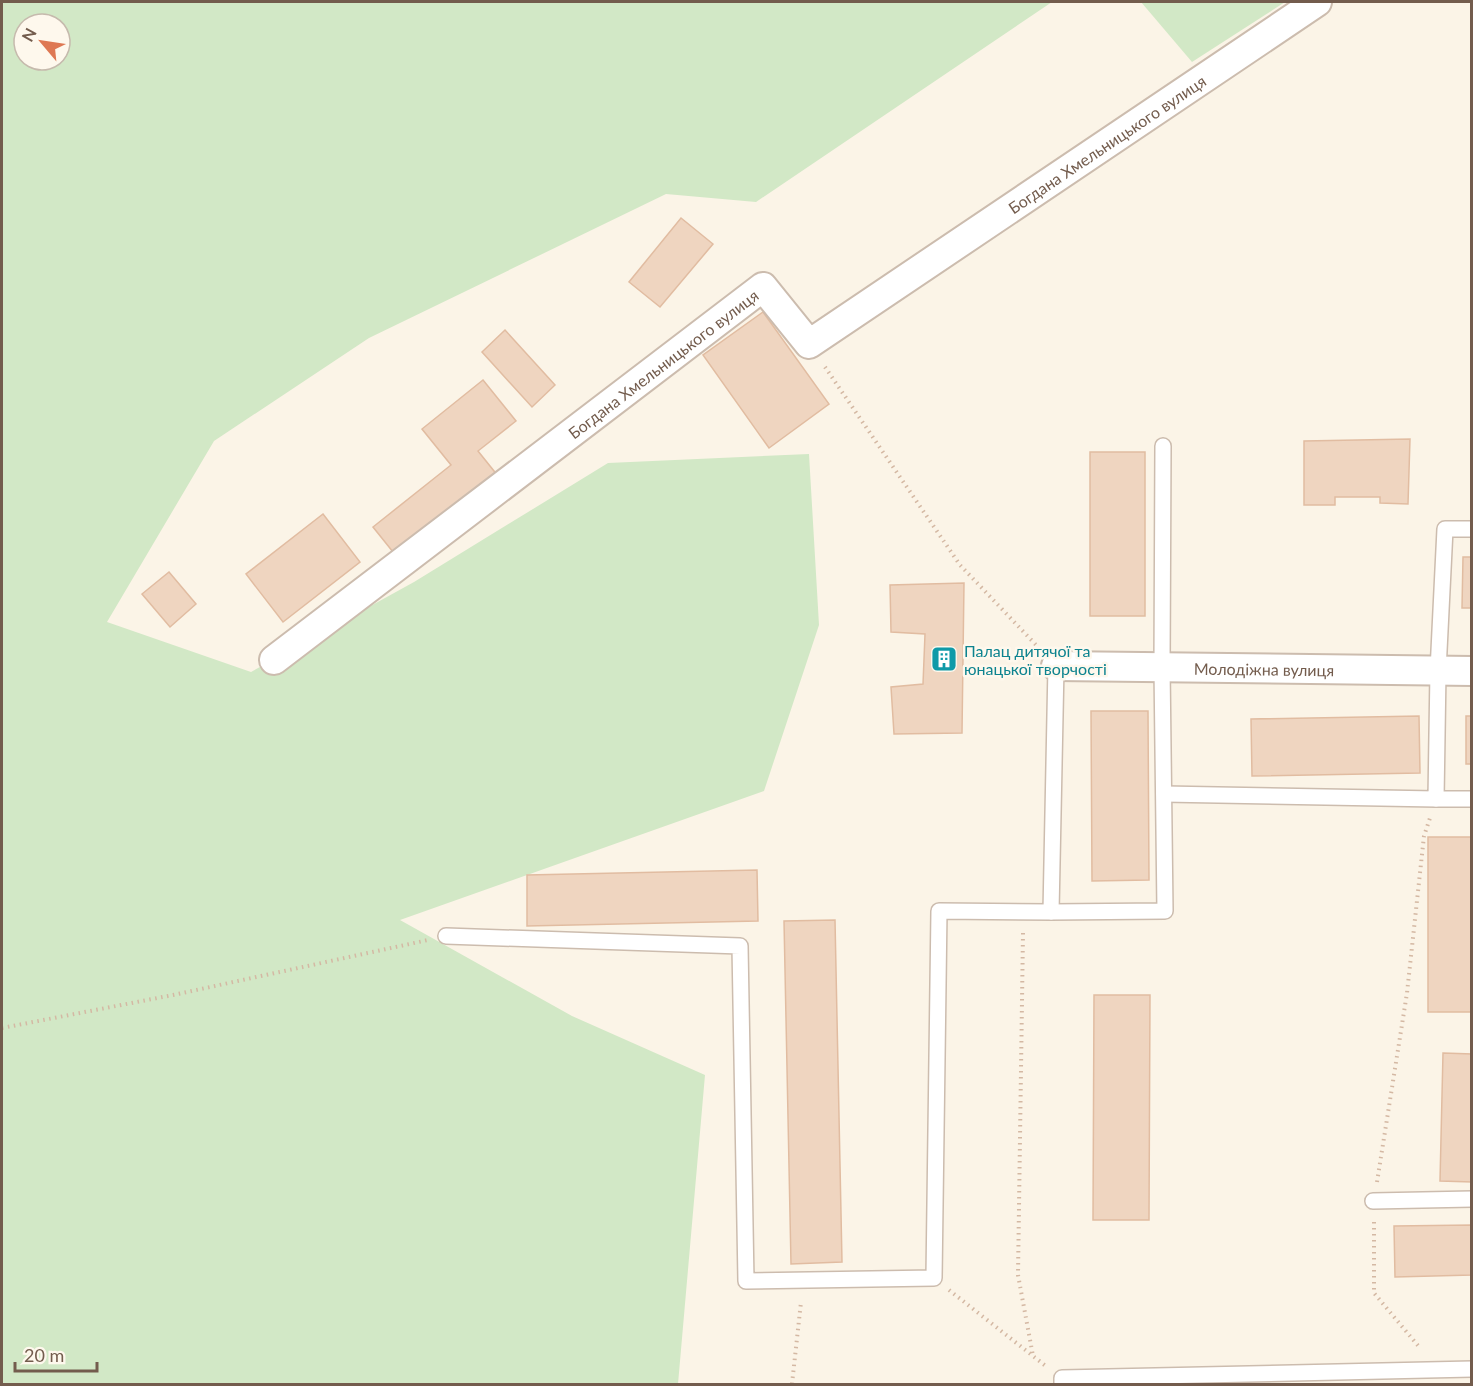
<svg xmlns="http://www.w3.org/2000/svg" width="1473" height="1386" viewBox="0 0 1473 1386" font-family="Lato,sans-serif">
<rect width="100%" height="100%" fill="#fbf4e7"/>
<g fill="#d2e8c6" fill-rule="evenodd">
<path d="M 2,2 L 1052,2 L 756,202 L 666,194 L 369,338 L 214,441 L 107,622 L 251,672 L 414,582 L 608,463 L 809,454 L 819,625 L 764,791 L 400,920 L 572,1016 L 705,1075 L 678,1384 L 2,1384 ZM 24,24 L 60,24 L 60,60 L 24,60 Z"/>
<path d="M 1141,2 L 1285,2 L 1192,62 Z"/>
</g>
<g fill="#efd5c0" stroke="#e1bca1" stroke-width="1.5">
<path d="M 681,218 L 713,244 L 660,307 L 629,282 Z"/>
<path d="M 763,312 L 829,404 L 769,448 L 703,355 Z"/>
<path d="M 505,330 L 555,385 L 532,407 L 482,352 Z"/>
<path d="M 483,380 L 516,421 L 478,451 L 498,476 L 397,557 L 373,527 L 451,465 L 422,429 Z"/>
<path d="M 1410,439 L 1408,504 L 1380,503 L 1380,497 L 1335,497 L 1335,505 L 1304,505 L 1304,441 Z"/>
<rect x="1090" y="452" width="55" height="164"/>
<path d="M 323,514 L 360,562 L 283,622 L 246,574 Z"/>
<path d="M 1463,557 L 1472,557 L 1472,608 L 1462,608 Z"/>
<path d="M 169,572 L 196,604 L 170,627 L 142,594 Z"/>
<path d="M 964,583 L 962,733 L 894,734 L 891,687 L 923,684 L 925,634 L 891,632 L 890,585 Z"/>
<path d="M 1091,711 L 1148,711 L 1149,880 L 1092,881 Z"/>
<path d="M 1419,716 L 1420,773 L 1252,776 L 1251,719 Z"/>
<rect x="1466" y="716" width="6" height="48"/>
<rect x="1428" y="837" width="43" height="175"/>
<path d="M 757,870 L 758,921 L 527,926 L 527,875 Z"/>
<path d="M 835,920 L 842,1262 L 791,1264 L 784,921 Z"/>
<path d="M 1094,995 L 1150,995 L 1149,1220 L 1093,1220 Z"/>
<path d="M 1443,1053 L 1472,1054 L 1472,1182 L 1440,1181 Z"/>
<path d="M 1472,1225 L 1472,1275 L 1395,1277 L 1394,1226 Z"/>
</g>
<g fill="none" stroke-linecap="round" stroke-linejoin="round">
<defs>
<g id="lane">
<path d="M 1164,794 L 1436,799 L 1438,671 L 1445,529 L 1472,529"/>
<path d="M 1436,799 L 1472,799"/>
<path d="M 1051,912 L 1165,911 L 1162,667 L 1163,446"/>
<path d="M 446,936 L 740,946 L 746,1281 L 934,1278 L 939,911 L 1051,912 L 1056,666"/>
<path d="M 1373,1201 L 1472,1199"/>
<path d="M 1062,1384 L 1062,1378 L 1472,1369"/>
</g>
<g id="street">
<path id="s1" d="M 274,660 L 763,287 L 809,344 L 1317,2"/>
<path id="s2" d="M 1056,666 L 1472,671"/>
</g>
</defs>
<use href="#lane" stroke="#ccbcae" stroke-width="18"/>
<use href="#street" stroke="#ccbcae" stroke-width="32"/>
<g stroke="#d4b8a3" stroke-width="4" stroke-dasharray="1.5 4.5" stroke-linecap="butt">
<path d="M 825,367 L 960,565 L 1038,647"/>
<path d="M 1023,933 L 1018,1275 L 1033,1356"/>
<path d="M 2,1028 L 173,995 L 428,940"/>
<path d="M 1377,1182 L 1407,993 L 1424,836 L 1430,818"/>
<path d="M 1374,1222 L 1374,1293 L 1420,1348"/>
<path d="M 949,1290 L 1047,1367"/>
<path d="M 792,1384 L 801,1302"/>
</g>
<use href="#lane" stroke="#fff" stroke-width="15"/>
<use href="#street" stroke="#fff" stroke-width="28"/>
</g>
<defs>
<symbol id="building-square" viewBox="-11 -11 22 22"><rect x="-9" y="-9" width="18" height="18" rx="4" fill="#0f9aa8" stroke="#fef8ed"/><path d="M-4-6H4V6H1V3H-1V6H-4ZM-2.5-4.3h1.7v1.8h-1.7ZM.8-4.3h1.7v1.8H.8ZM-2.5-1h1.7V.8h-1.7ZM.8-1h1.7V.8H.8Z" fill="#fff"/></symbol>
</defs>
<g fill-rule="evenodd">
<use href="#building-square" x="929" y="644" width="30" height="30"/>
</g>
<g text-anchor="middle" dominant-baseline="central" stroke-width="5" stroke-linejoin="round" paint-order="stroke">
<g font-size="16" fill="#735c4d" stroke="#fef8ed">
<text stroke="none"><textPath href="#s1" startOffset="1047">Богдана Хмельницького вулиця</textPath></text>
<text stroke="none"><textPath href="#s1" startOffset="489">Богдана Хмельницького вулиця</textPath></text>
<text stroke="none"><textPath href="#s2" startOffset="208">Молодіжна вулиця</textPath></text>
</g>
<g font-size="16" fill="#0d838f" stroke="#fef8ed" text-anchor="start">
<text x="964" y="650">Палац дитячої та<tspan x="964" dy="18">юнацької творчості</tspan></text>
</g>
</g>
<rect width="1473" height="1386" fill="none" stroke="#735c4d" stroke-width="6"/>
<g transform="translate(42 42) rotate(299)"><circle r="28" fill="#fef8ed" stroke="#c6baad" stroke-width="1.5"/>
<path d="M0-4.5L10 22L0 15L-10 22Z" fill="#de7853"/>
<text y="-9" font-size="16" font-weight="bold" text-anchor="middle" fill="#735c4d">N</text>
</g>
<path d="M15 1362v9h82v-9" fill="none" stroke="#735c4d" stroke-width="3"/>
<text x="24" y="1362" font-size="18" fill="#735c4d" stroke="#fef8ed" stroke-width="4.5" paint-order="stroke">20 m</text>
</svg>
